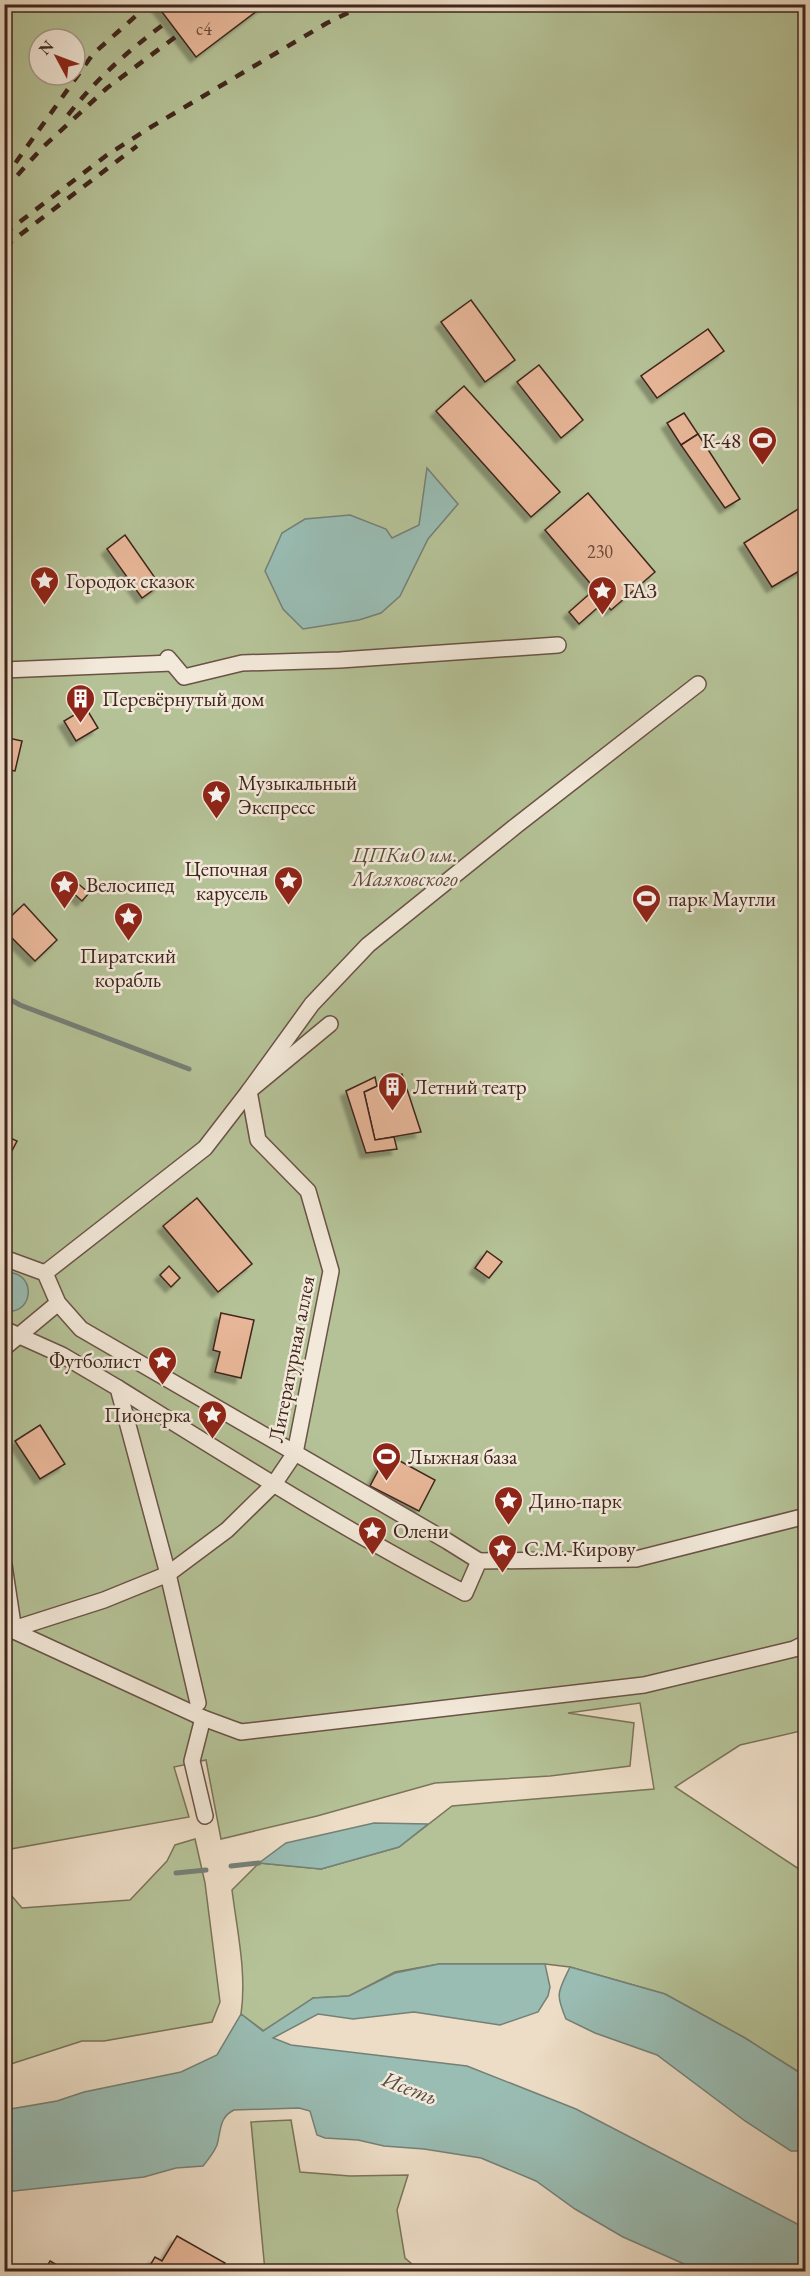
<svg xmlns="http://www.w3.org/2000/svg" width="810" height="2276" viewBox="0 0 810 2276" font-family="'EB Garamond',serif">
<defs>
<filter id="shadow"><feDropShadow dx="-5.5" dy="5.5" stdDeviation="1.5" flood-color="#0004"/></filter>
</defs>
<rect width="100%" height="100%" fill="#edddc6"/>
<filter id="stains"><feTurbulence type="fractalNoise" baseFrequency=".00333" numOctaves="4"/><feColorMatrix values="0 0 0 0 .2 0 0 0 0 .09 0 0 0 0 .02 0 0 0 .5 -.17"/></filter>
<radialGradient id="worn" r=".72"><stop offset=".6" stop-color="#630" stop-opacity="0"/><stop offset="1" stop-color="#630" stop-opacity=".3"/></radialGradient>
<g fill="#b5c297" stroke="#7a745a" stroke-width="1.5" fill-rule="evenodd">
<path d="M 5,5 L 805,5 L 805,1730 L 740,1745 L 675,1787 L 805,1873 L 805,2076 L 745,2038 L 665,1994 L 570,1967 L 545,1964 L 439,1964 L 395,1972 L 349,1996 L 313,1998 L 273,2038 L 241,2014 C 247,1974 237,1930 232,1890 L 259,1863 L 321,1869 L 399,1847 L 452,1806 L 654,1789 L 640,1703 L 568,1713 L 634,1723 L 630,1766 L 550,1776 L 435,1783 L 317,1816 L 221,1839 L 206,1760 L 174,1767 L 189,1817 L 5,1850 ZM 39,39 L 75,39 L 75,75 L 39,75 Z"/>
<path d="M 195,1839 L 205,1883 L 220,2002 L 212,2022 L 104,2041 L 82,2041 L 11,2064 L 5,2064 L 5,1888 L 22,1908 L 130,1900 L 167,1861 L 175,1845 Z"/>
<path d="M 291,2120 L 300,2172 L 350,2176 L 408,2175 L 397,2210 L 405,2258 L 420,2271 L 265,2271 L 251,2122 Z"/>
</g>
<g fill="#99bcb3" stroke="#758077" stroke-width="1.5">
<path d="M 427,468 L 458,504 L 428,539 L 400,596 L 381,613 L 359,620 L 303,629 L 283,609 L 265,571 L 282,533 L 305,519 L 350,515 L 386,529 L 392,538 L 419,525 Z"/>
<path d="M 5,1273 C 36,1269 36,1315 5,1311 Z"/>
<path d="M 374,1823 L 428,1824 L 399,1847 L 321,1869 L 259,1863 L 286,1843 Z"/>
<path d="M 439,1964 L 545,1964 L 550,1987 L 548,1996 L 538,2012 L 500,2025 L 414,2012 L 353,2019 L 318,2014 L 273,2038 L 291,2045 L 467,2066 L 576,2109 L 805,2228 L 805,2271 L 700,2271 L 623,2237 L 575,2209 L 536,2181 L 481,2158 L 424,2149 L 384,2146 L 358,2140 L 325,2138 L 317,2135 L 310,2111 L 299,2108 L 234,2110 C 219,2117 221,2131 217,2145 C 214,2152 208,2160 203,2166 L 176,2168 L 144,2177 L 5,2192 L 5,2110 L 57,2101 L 84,2092 L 181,2072 L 217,2055 L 241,2014 L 263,2031 L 313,1998 L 349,1996 L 395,1973 Z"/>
<path d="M 570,1967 L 665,1994 L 745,2038 L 805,2076 L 805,2151 L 791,2151 L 745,2121 L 657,2055 L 595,2033 L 566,2019 C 555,1993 558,1992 570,1967 Z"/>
</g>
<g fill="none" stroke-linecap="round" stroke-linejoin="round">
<g stroke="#758077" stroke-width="5">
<path d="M 4,996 L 20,1005 L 189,1069"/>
<path d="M 231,1866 L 259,1863"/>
<path d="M 176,1873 L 206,1870"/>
</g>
</g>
<g fill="#e8b799" stroke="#3f251c" stroke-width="1.5" filter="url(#shadow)">
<path d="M 156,4 L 266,4 L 196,57 Z"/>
<path d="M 471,300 L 515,360 L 485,382 L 441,322 Z"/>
<path d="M 708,329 L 724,351 L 657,398 L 641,376 Z"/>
<path d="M 539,365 L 583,420 L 561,438 L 517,382 Z"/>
<path d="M 464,386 L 560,492 L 531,517 L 436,411 Z"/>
<path d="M 684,413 L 698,434 L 681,445 L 667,423 Z"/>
<path d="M 698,434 L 740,499 L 725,508 L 681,445 Z"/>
<path d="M 588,493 L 655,572 L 611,610 L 604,602 L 579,624 L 569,612 L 595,589 L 545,530 Z"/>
<path d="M 806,504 L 806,567 L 772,587 L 744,543 Z"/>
<path d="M 125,535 L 160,585 L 142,598 L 107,549 Z"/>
<path d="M 86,708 L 98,728 L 76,741 L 64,721 Z"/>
<path d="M 4,737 L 22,741 L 15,771 L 4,769 Z"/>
<path d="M 67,874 L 89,893 L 82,901 L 61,882 Z"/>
<path d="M 24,904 L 57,940 L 35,961 L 4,930 L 4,923 Z"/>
<path d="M 402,1074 L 421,1132 L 375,1140 L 364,1092 Z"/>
<path d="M 375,1077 L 377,1086 L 364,1092 L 375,1140 L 394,1137 L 397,1149 L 366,1153 L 346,1091 Z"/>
<path d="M 4,1135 L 17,1141 L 4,1166 Z"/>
<path d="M 197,1198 L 252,1264 L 218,1292 L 163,1226 Z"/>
<path d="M 487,1251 L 502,1262 L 489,1278 L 475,1268 Z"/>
<path d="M 169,1266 L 180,1278 L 171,1287 L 160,1275 Z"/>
<path d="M 221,1313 L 254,1320 L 241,1378 L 215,1372 L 220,1352 L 213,1350 Z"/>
<path d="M 40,1425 L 65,1464 L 40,1479 L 15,1441 Z"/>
<path d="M 387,1454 L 435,1480 L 419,1511 L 370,1486 Z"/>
<path d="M 177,2236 L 225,2263 L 220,2272 L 146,2272 L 155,2257 L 162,2261 Z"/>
<path d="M 50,2261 L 69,2272 L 44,2272 Z"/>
</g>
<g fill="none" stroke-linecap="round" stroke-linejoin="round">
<defs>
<g id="street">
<path d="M 168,658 L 184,677 L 242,663 L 340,660 L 558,645"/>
<path d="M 4,670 L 172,663"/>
<path d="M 4,1258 L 45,1273 L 58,1303 L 81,1329 L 447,1541 L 479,1561"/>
<path d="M 45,1273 L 205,1148 L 249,1091 L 330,1024"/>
<path d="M 4,1329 L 62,1355 L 118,1388 L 168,1574 L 198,1703"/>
<path d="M 4,1348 L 58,1303"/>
<path d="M 118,1388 C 232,1459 346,1531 465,1593 L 479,1561 L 636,1559 L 806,1516"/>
<path d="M 4,1565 L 14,1631 L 203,1718 L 241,1732 L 644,1685 L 794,1649 L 806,1643"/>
<path d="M 4,1632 L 104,1600 L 168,1574 L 227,1530 L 274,1484 L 295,1453 L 331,1271 L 308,1191 L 258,1140 L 249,1091 L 312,1004 L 368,945 L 517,825 L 698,684"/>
<path d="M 203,1718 L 192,1761 L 205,1816"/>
</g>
</defs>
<use href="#street" stroke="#6a5346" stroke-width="18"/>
<use href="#street" stroke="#f3e9da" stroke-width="15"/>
<g stroke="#3f251c" stroke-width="4.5" stroke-dasharray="10 10" stroke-linecap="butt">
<path d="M 68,115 C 98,77 129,50 168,21"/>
<path d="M 4,179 L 93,54 L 138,14 L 153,4"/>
<path d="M 4,190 L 42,148 L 107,88 L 178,35"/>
<path d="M 4,234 L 107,155 L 151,127 L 327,23 L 366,4"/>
<path d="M 4,247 L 137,146"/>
</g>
</g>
<defs>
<symbol id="stadium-pin" viewBox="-11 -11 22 30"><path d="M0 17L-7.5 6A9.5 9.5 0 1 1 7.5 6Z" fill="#8f2418" stroke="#f3e9da"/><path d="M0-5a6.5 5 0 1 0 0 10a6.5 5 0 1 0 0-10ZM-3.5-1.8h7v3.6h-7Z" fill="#fff"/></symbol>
<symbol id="sight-pin" viewBox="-11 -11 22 30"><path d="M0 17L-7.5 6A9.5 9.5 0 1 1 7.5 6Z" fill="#8f2418" stroke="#f3e9da"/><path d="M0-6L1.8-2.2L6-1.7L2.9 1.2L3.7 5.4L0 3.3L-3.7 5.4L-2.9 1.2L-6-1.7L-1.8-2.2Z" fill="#fff"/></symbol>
<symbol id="building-pin" viewBox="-11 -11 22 30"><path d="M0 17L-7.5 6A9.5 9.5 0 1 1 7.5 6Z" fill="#8f2418" stroke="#f3e9da"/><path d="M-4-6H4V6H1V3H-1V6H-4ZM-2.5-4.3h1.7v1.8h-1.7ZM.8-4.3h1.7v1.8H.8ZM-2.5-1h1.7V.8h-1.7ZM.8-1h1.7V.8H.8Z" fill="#fff"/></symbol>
</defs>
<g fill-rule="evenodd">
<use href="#stadium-pin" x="746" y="424" width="33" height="45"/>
<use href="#sight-pin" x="28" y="564" width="33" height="45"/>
<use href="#sight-pin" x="586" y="574" width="33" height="45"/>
<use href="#building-pin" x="64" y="682" width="33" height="45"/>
<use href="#sight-pin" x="200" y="778" width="33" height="45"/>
<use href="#sight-pin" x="272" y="864" width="33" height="45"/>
<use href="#sight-pin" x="48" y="868" width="33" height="45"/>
<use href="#stadium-pin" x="630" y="882" width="33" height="45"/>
<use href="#sight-pin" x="112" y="900" width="33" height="45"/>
<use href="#building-pin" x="376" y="1070" width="33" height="45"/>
<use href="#sight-pin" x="146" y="1344" width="33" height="45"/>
<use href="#sight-pin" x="196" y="1398" width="33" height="45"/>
<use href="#stadium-pin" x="370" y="1440" width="33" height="45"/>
<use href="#sight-pin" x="492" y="1484" width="33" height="45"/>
<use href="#sight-pin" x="356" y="1514" width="33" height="45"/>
<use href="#sight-pin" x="486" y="1532" width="33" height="45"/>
</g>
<g text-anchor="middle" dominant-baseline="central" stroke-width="5" stroke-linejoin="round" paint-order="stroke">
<g font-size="18" fill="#694a3b">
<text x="204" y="28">с4</text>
<text x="600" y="551">230</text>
</g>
<g font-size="21" fill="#3f251c" stroke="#f3e9da" text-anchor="start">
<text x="741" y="440" text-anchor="end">К-48</text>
<text x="66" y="580">Городок сказок</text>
<text x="623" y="590">ГАЗ</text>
<text x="102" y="698">Перевёрнутый дом</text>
<text x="238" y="782">Музыкальный<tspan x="238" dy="24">Экспресс</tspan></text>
<text x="268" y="868" text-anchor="end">Цепочная<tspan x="268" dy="24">карусель</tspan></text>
<text x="86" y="884">Велосипед</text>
<text x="668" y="898">парк Маугли</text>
<text x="128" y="955" text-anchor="middle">Пиратский<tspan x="128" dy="24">корабль</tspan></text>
<text x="413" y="1086">Летний театр</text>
<text x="141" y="1360" text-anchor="end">Футболист</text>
<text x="191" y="1414" text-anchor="end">Пионерка</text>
<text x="408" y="1456">Лыжная база</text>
<text x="529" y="1500">Дино-парк</text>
<text x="393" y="1530">Олени</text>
<text x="524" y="1548">С.М. Кирову</text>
</g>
<g font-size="21" font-style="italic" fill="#5c4c3b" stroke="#f3e9da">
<text x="405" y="854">ЦПКиО им.<tspan x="405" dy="24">Маяковского</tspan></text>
</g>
<g font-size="21" fill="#3f251c" stroke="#f3e9da">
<text transform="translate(291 1359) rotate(-79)">Литературная аллея</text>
</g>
<g font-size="22" font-style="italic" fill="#564b42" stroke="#f3e9da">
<text transform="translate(410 2088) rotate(21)">Исеть</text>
</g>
</g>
<rect width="810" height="2276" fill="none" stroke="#edddc6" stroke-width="24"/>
<rect x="6" y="6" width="798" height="2264" fill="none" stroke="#3f251c" stroke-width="3"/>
<rect x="12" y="12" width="786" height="2252" fill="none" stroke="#3f251c" stroke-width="1.5"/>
<g transform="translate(57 57) rotate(311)"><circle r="28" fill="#f3e9da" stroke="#ab9b8e" stroke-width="1.5"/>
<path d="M0-4.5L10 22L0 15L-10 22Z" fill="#8f2418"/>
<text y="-9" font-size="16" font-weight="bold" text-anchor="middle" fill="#3f251c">N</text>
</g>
<rect width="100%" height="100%" filter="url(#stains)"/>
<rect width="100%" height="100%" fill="url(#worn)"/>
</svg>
